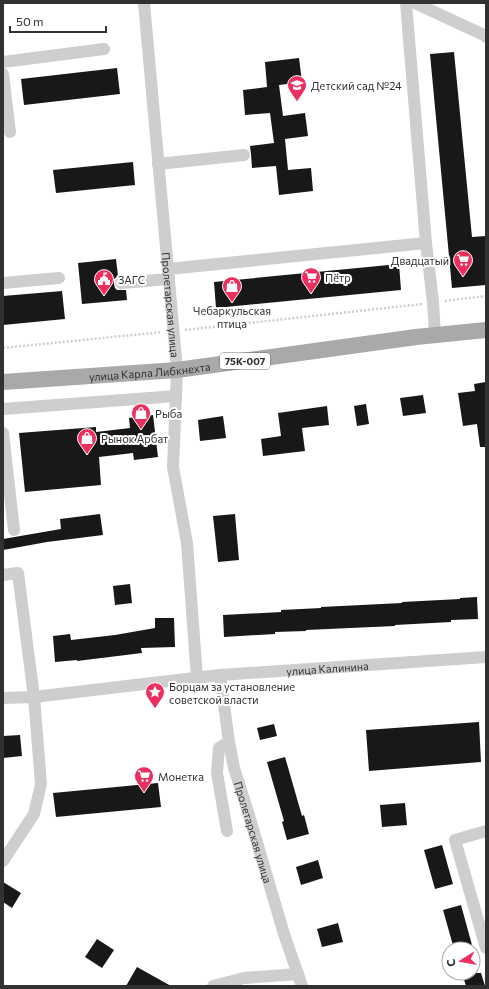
<svg xmlns="http://www.w3.org/2000/svg" width="489" height="989" viewBox="0 0 489 989" font-family="Commissioner,sans-serif">
<rect width="100%" height="100%" fill="#fff"/>
<g fill="#181818">
<path d="M 454,52 L 472,237 L 486,236 L 486,285 L 452,288 L 430,54 Z"/>
<path d="M 299,58 L 302,82 L 279,85 L 283,116 L 305,113 L 308,136 L 285,139 L 288,170 L 311,168 L 313,191 L 279,195 L 276,166 L 252,168 L 251,154 L 250,146 L 274,143 L 270,113 L 245,115 L 243,90 L 267,87 L 265,62 Z"/>
<path d="M 117,68 L 120,94 L 24,105 L 21,79 Z"/>
<path d="M 133,162 L 135,185 L 56,193 L 53,170 Z"/>
<path d="M 116,259 L 118,276 L 114,279 L 114,284 L 115,288 L 117,290 L 126,290 L 127,300 L 82,304 L 78,263 Z"/>
<path d="M 399,264 L 401,290 L 216,308 L 214,282 Z"/>
<path d="M 62,291 L 65,319 L 3,325 L 3,296 Z"/>
<path d="M 486,382 L 486,447 L 480,447 L 477,424 L 463,426 L 458,393 L 475,391 L 474,384 Z"/>
<path d="M 423,395 L 426,413 L 403,416 L 400,398 Z"/>
<path d="M 366,404 L 369,424 L 357,426 L 354,406 Z"/>
<path d="M 327,406 L 329,425 L 302,428 L 305,451 L 263,456 L 261,439 L 281,436 L 278,413 Z"/>
<path d="M 153,415 L 158,457 L 134,460 L 133,453 L 99,457 L 101,485 L 25,492 L 19,433 L 96,427 L 96,432 L 130,428 L 129,418 Z"/>
<path d="M 223,416 L 226,438 L 200,441 L 198,420 Z"/>
<path d="M 100,514 L 103,535 L 47,542 L 3,550 L 3,539 L 61,529 L 60,519 Z"/>
<path d="M 235,514 L 239,560 L 218,562 L 213,516 Z"/>
<path d="M 130,584 L 132,603 L 115,605 L 113,586 Z"/>
<path d="M 477,597 L 478,619 L 451,620 L 451,622 L 395,625 L 395,626 L 306,630 L 306,631 L 275,632 L 275,634 L 224,637 L 223,615 L 281,612 L 281,610 L 321,608 L 321,607 L 402,603 L 402,602 L 460,599 L 460,598 Z"/>
<path d="M 155,618 L 174,618 L 175,647 L 141,648 L 142,653 L 77,661 L 77,660 L 55,662 L 53,636 L 70,634 L 71,640 L 115,635 L 155,628 Z"/>
<path d="M 479,722 L 481,762 L 369,771 L 366,730 Z"/>
<path d="M 274,724 L 277,736 L 260,740 L 257,728 Z"/>
<path d="M 20,735 L 22,756 L 3,758 L 3,736 Z"/>
<path d="M 285,757 L 302,816 L 304,815 L 309,834 L 287,840 L 282,822 L 284,821 L 267,762 Z"/>
<path d="M 158,783 L 161,807 L 56,817 L 53,793 Z"/>
<path d="M 405,803 L 407,825 L 382,827 L 380,805 Z"/>
<path d="M 442,845 L 453,884 L 435,889 L 424,850 Z"/>
<path d="M 318,860 L 323,878 L 301,885 L 296,867 Z"/>
<path d="M 3,882 L 21,893 L 12,908 L 3,902 Z"/>
<path d="M 461,905 L 472,945 L 454,949 L 443,910 Z"/>
<path d="M 338,923 L 343,942 L 322,947 L 317,929 Z"/>
<path d="M 97,939 L 114,950 L 102,968 L 85,957 Z"/>
<path d="M 137,967 L 171,986 L 126,986 Z"/>
<path d="M 462,973 L 481,973 L 485,986 L 466,986 Z"/>
</g>
<g fill="none" stroke-linecap="round" stroke-linejoin="round">
<g stroke="#cecece" stroke-width="2.5" stroke-dasharray="2 2" stroke-linecap="butt">
<path d="M 445,301 L 486,296"/>
<path d="M 185,330 L 422,304"/>
<path d="M 3,348 L 162,332"/>
</g>
<g stroke="#cecece" stroke-width="12">
<path id="s1" d="M 144,3 L 177,370 L 173,467 L 187,543 L 197,678"/>
<path d="M 406,3 L 426,243 L 433,302 L 435,335"/>
<path d="M 415,3 L 486,36 L 486,37"/>
<path d="M 3,62 L 104,49"/>
<path d="M 3,74 L 10,132"/>
<path d="M 158,164 L 244,155"/>
<path d="M 168,269 L 426,243"/>
<path d="M 3,283 L 59,278"/>
<path d="M 121,283 L 169,279"/>
<path d="M 3,409 L 176,396"/>
<path d="M 3,433 L 14,530"/>
<path d="M 3,575 L 18,573 L 34,697 L 41,784 L 34,814 L 3,861"/>
<path id="s2" d="M 220,675 L 229,742 L 234,768 L 248,812 L 284,934 L 302,986"/>
<path id="s3" d="M 3,698 L 34,697 L 220,675 L 486,657"/>
<path d="M 227,831 L 217,773 L 219,748 L 229,742"/>
<path d="M 486,831 L 455,840 L 486,948"/>
<path d="M 213,986 L 244,978 L 298,974"/>
</g>
<path stroke="#a9a9a9" stroke-width="16" id="s4" d="M 3,382 L 177,370 L 416,337 L 486,330"/>
</g>
<defs>
<symbol id="school-pin" viewBox="-11 -11 22 30"><path d="M0 17L-7.5 6A9.5 9.5 0 1 1 7.5 6Z" fill="#ec2f5f" stroke="#fff"/><path d="M0-5L7-2L0 1L-7-2ZM-4 1L0 2.5L4 1V4Q0 6-4 4Z" fill="#fff"/></symbol>
<symbol id="supermarket-pin" viewBox="-11 -11 22 30"><path d="M0 17L-7.5 6A9.5 9.5 0 1 1 7.5 6Z" fill="#ec2f5f" stroke="#fff"/><path d="M-6-5.5h2.5l.6 2H6L4.5 2H-2.5L-4.4-4H-6ZM-1.5 3.2a1.3 1.3 0 1 0 .1 0ZM3 3.2a1.3 1.3 0 1 0 .1 0Z" fill="#fff"/></symbol>
<symbol id="civic-pin" viewBox="-11 -11 22 30"><path d="M0 17L-7.5 6A9.5 9.5 0 1 1 7.5 6Z" fill="#ec2f5f" stroke="#fff"/><path d="M-.6-6.5H3V-4.5H.6V-3L4-1V1h2V6H-6V1h2V-1L-.6-3ZM-1.2 2.5V6h2.4V2.5Z" fill="#fff"/></symbol>
<symbol id="shop-pin" viewBox="-11 -11 22 30"><path d="M0 17L-7.5 6A9.5 9.5 0 1 1 7.5 6Z" fill="#ec2f5f" stroke="#fff"/><path d="M-5-2.5h2.3a2.7 3.5 0 0 1 5.4 0H5L5.5 6h-11ZM-1.5-2.5h3a1.5 2.3 0 0 0-3 0Z" fill="#fff"/></symbol>
<symbol id="sight-pin" viewBox="-11 -11 22 30"><path d="M0 17L-7.5 6A9.5 9.5 0 1 1 7.5 6Z" fill="#ec2f5f" stroke="#fff"/><path d="M0-6L1.8-2.2L6-1.7L2.9 1.2L3.7 5.4L0 3.3L-3.7 5.4L-2.9 1.2L-6-1.7L-1.8-2.2Z" fill="#fff"/></symbol>
</defs>
<g fill-rule="evenodd">
<use href="#school-pin" x="286" y="74" width="22" height="30"/>
<use href="#supermarket-pin" x="452" y="249" width="22" height="30"/>
<use href="#supermarket-pin" x="300" y="266" width="22" height="30"/>
<use href="#civic-pin" x="93" y="268" width="22" height="30"/>
<use href="#shop-pin" x="221" y="275" width="22" height="30"/>
<use href="#shop-pin" x="130" y="402" width="22" height="30"/>
<use href="#shop-pin" x="76" y="427" width="22" height="30"/>
<use href="#sight-pin" x="144" y="681" width="22" height="30"/>
<use href="#supermarket-pin" x="133" y="765" width="22" height="30"/>
</g>
<g text-anchor="middle" dominant-baseline="central" stroke-width="4" stroke-linejoin="round" paint-order="stroke">
<rect fill="#fff" stroke="#6f6f6f" stroke-width="1" x="220" y="353" width="50" height="16" rx="3"/>
<g font-size="10" font-weight="bold" fill="#313131">
<text x="245" y="361">75К-007</text>
</g>
<g font-size="11" fill="#313131" stroke="#fff" text-anchor="start">
<text x="311" y="85">Детский сад №24</text>
<text x="449" y="260" text-anchor="end">Двадцатый</text>
<text x="325" y="277">Пётр</text>
<text x="118" y="279">ЗАГС</text>
<text x="232" y="310" text-anchor="middle">Чебаркульская<tspan x="232" dy="13">птица</tspan></text>
<text x="155" y="413">Рыба</text>
<text x="101" y="438">Рынок Арбат</text>
<text x="169" y="686">Борцам за установление<tspan x="169" dy="13">советской власти</tspan></text>
<text x="158" y="776">Монетка</text>
</g>
<g font-size="11" fill="#313131" stroke="#fff">
<text stroke="none"><textPath href="#s1" startOffset="303">Пролетарская улица</textPath></text>
<text stroke="none"><textPath href="#s4" startOffset="147">улица Карла Либкнехта</textPath></text>
<text stroke="none"><textPath href="#s3" startOffset="326">улица Калинина</textPath></text>
<text stroke="none"><textPath href="#s2" startOffset="161">Пролетарская улица</textPath></text>
</g>
</g>
<rect width="489" height="989" fill="none" stroke="#313131" stroke-width="8"/>
<g transform="translate(461 961) rotate(259)"><circle r="19" fill="#ffffff" stroke="#adadad"/>
<path d="M0-3L7 15L0 10L-7 15Z" fill="#ec2f5f"/>
<text y="-6" font-size="11" font-weight="bold" text-anchor="middle" fill="#313131">С</text>
</g>
<path d="M10 26v6h96v-6" fill="none" stroke="#313131" stroke-width="2"/>
<text x="16" y="26" font-size="12" fill="#313131" stroke="#ffffff" stroke-width="3" paint-order="stroke">50 m</text>
</svg>
